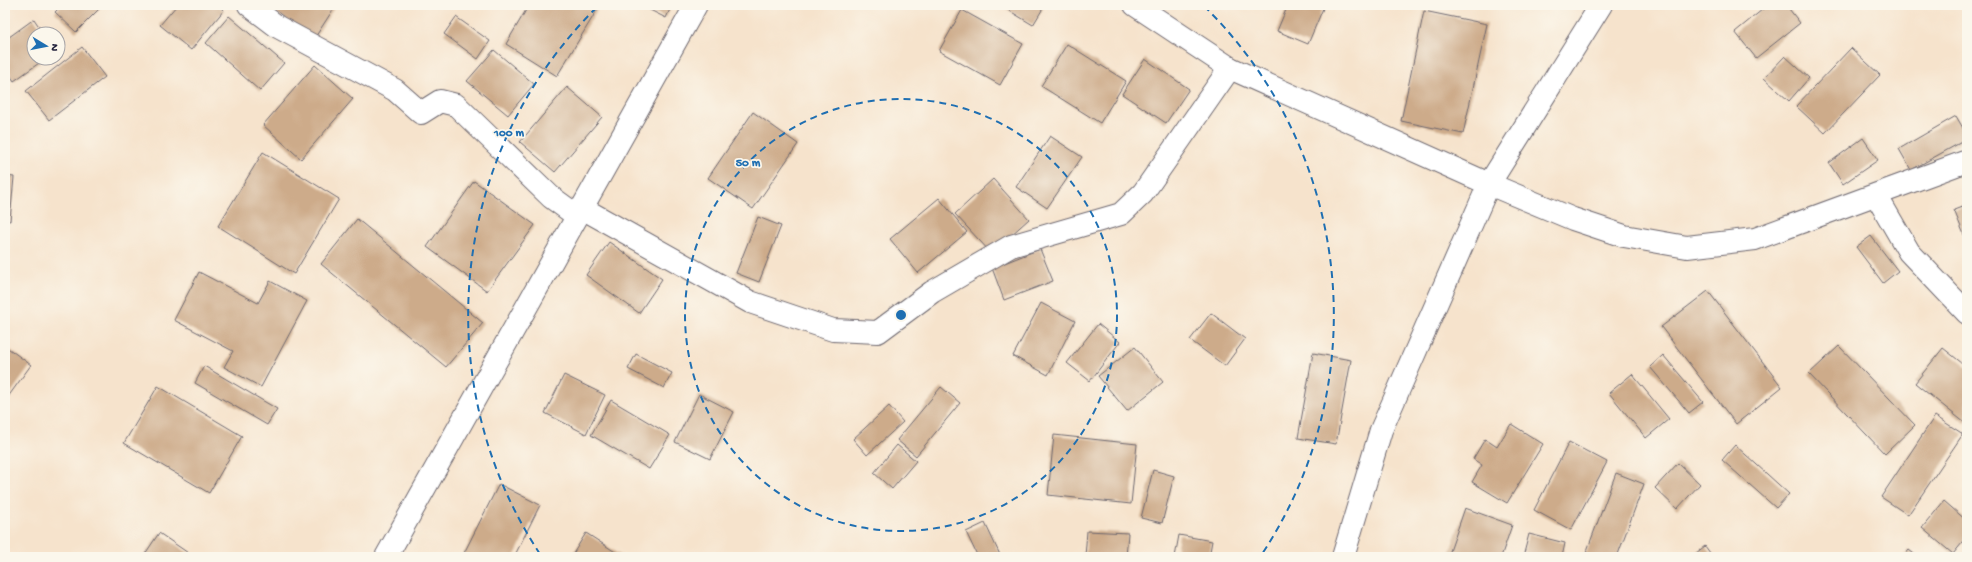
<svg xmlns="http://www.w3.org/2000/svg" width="1972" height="562" viewBox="0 0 1972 562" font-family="'Gochi Hand',sans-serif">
<rect width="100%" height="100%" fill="#fbf7ec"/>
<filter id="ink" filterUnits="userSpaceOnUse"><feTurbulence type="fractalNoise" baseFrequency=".025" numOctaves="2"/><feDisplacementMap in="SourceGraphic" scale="8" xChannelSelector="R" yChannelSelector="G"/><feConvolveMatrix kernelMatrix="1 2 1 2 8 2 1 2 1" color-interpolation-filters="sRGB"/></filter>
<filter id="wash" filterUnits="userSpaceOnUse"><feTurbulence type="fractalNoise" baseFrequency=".012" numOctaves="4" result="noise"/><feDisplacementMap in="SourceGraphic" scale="16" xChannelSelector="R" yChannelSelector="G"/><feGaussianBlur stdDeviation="0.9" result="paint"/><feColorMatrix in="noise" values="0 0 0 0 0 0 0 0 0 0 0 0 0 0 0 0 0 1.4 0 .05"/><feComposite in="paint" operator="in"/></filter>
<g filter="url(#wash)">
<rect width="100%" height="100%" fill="#f6e3cc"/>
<g id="blocks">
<g fill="#cdab8a">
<path d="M 62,5 L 103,5 L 76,32 L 55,12 Z"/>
<path d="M 177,5 L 217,5 L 224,10 L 191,50 L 160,25 Z"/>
<path d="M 272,5 L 336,5 L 314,39 L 269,8 Z"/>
<path d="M 529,5 L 600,5 L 557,76 L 506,44 Z"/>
<path d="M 640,5 L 672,5 L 666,18 Z"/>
<path d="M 1000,5 L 1045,5 L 1033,25 Z"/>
<path d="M 1288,5 L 1324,6 L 1308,44 L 1277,31 Z"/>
<path d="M 1768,5 L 1786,5 L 1800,23 L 1756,58 L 1735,32 Z"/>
<path d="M 962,10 L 1023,44 L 1000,85 L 939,51 Z"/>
<path d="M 1424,11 L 1487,24 L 1463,134 L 1401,121 Z"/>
<path d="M 229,16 L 284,63 L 260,91 L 206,43 Z"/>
<path d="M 456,17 L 490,41 L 478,59 L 444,34 Z"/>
<path d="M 34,19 L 44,34 L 34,34 L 34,58 L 46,58 L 14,81 L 5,68 L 5,40 Z"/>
<path d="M 1067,44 L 1126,81 L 1100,123 L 1041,86 Z"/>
<path d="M 82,47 L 105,77 L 49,120 L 26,91 Z"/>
<path d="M 1851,48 L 1880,75 L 1825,133 L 1796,106 Z"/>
<path d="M 494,50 L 534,84 L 508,115 L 467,81 Z"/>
<path d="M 1785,56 L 1809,78 L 1789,101 L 1764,78 Z"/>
<path d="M 1145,59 L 1189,89 L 1166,123 L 1122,94 Z"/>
<path d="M 315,65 L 353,99 L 301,159 L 263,125 Z"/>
<path d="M 567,87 L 602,117 L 555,172 L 520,142 Z"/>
<path d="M 753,112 L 798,144 L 753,209 L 708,178 Z"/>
<path d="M 1956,116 L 1967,135 L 1967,139 L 1911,170 L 1899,149 Z"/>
<path d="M 1050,136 L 1082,157 L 1047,208 L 1016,187 Z"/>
<path d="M 1863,138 L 1878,160 L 1843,184 L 1829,163 Z"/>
<path d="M 263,152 L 339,199 L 294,274 L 218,226 Z"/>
<path d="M 5,176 L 14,177 L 10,221 L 5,220 Z"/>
<path d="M 993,179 L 1029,219 L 991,253 L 955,214 Z"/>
<path d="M 474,181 L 535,225 L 487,291 L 427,247 Z"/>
<path d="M 939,198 L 967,232 L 918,273 L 890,239 Z"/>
<path d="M 1967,205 L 1967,236 L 1965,237 L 1954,210 Z"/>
<path d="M 758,217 L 781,226 L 759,282 L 736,273 Z"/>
<path d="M 357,219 L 483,323 L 446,367 L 321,264 Z"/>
<path d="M 1871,236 L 1898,271 L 1883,283 L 1856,247 Z"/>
<path d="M 609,242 L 662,279 L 639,313 L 586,275 Z"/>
<path d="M 1040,249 L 1053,281 L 1004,300 L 992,268 Z"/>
<path d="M 199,272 L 258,303 L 270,281 L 307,301 L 261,387 L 224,367 L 233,351 L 174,320 Z"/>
<path d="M 1708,291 L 1782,387 L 1736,424 L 1661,327 Z"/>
<path d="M 1041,303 L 1075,321 L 1048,375 L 1013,356 Z"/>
<path d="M 1211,313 L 1245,339 L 1225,366 L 1190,340 Z"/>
<path d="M 1098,324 L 1120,342 L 1090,381 L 1067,363 Z"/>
<path d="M 5,346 L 31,365 L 5,401 Z"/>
<path d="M 1839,346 L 1915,425 L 1885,454 L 1809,374 Z"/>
<path d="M 1135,347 L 1163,382 L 1127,411 L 1098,376 Z"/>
<path d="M 1943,348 L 1967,367 L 1967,421 L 1965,423 L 1915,383 Z"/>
<path d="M 1313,353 L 1351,360 L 1336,444 L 1298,438 Z"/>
<path d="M 636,354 L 672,373 L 664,388 L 628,369 Z"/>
<path d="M 1663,355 L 1703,402 L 1689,413 L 1650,367 Z"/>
<path d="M 204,366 L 277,409 L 267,425 L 195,383 Z"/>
<path d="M 1632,374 L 1669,419 L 1646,438 L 1609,393 Z"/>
<path d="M 564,375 L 605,395 L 586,434 L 545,413 Z"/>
<path d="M 158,386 L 242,436 L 209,493 L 124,443 Z"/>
<path d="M 941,387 L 960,403 L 916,456 L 897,440 Z"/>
<path d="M 699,394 L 734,412 L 710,459 L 675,442 Z"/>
<path d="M 611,400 L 670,435 L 649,469 L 591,435 Z"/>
<path d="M 889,406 L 903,422 L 867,455 L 853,439 Z"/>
<path d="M 1935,416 L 1963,434 L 1908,515 L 1881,497 Z"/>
<path d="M 1511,424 L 1543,444 L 1507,503 L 1472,482 L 1482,465 L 1473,459 L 1485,439 L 1497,447 Z"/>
<path d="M 1054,435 L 1137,444 L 1131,504 L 1048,495 Z"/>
<path d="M 1569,442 L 1607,462 L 1571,530 L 1534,510 Z"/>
<path d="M 897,445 L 916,461 L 892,489 L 874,473 Z"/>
<path d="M 1735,445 L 1789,494 L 1776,508 L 1722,460 Z"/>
<path d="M 1678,463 L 1700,484 L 1677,509 L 1655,488 Z"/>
<path d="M 1153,470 L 1174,476 L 1162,523 L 1141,518 Z"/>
<path d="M 1616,473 L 1644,484 L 1617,557 L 1587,557 L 1585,556 Z"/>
<path d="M 499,484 L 540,505 L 514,557 L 462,557 Z"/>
<path d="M 1944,501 L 1967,521 L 1967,537 L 1953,554 L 1922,528 Z"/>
<path d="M 1465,508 L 1512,525 L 1501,557 L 1448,557 Z"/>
<path d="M 985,523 L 1001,557 L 978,557 L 966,532 Z"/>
<path d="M 1087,531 L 1128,533 L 1126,557 L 1085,557 Z"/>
<path d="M 159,533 L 194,557 L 143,557 Z"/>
<path d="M 586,533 L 623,557 L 571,557 Z"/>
<path d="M 1529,534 L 1565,543 L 1562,557 L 1523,557 Z"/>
<path d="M 1179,535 L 1212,541 L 1209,557 L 1175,557 Z"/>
<path d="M 1705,546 L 1713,557 L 1691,557 Z"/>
<path d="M 1909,550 L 1918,557 L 1903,557 Z"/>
</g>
</g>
</g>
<g filter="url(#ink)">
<use href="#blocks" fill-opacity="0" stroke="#6c666e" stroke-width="1"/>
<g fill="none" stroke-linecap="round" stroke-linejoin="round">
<defs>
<g id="minor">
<path d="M 249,5 L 278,27 L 395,90 L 421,113 L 440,101 L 456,105 L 551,197 L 577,216"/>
<path d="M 1135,5 L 1230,68 L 1489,184 L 1573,219 L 1624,236 L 1687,247 L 1755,239 L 1967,161"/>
<path d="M 1876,195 L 1909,252 L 1967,313"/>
<path d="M 582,208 L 750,302 L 833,330 L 878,332 L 932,292 L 1011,246 L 1121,214 L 1143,193 L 1230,68"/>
<path d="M 1343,557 L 1381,430 L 1489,184 L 1601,5"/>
</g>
<path id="secondary" d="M 386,557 L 696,5"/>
</defs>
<use href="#minor" stroke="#6c666e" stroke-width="24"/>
<use href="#secondary" stroke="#6c666e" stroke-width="24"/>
<use href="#minor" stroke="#fff" stroke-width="22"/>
<use href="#secondary" stroke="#fff" stroke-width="22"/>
</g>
</g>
<g fill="none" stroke="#1f6fb2" stroke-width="2" stroke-dasharray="7 5">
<circle cx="901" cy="315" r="216"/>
<path d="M540 554A433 433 0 0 1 598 6M1204 6A433 433 0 0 1 1262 554"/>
</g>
<circle cx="901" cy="315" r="6" fill="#1f6fb2" stroke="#fbf7ec" stroke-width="2"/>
<g font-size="12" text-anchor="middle" font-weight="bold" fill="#1f6fb2" stroke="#fbf7ec" stroke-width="3.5" stroke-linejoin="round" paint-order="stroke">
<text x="509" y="136">100 m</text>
<text x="748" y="166">50 m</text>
</g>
<rect width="1972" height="562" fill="none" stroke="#fbf7ec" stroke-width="20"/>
<g transform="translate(46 46) rotate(100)"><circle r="19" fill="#fbf7ec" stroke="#a4a2a5"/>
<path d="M0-3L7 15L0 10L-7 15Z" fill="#1f6fb2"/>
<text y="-6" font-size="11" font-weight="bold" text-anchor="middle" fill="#22223b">N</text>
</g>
</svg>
